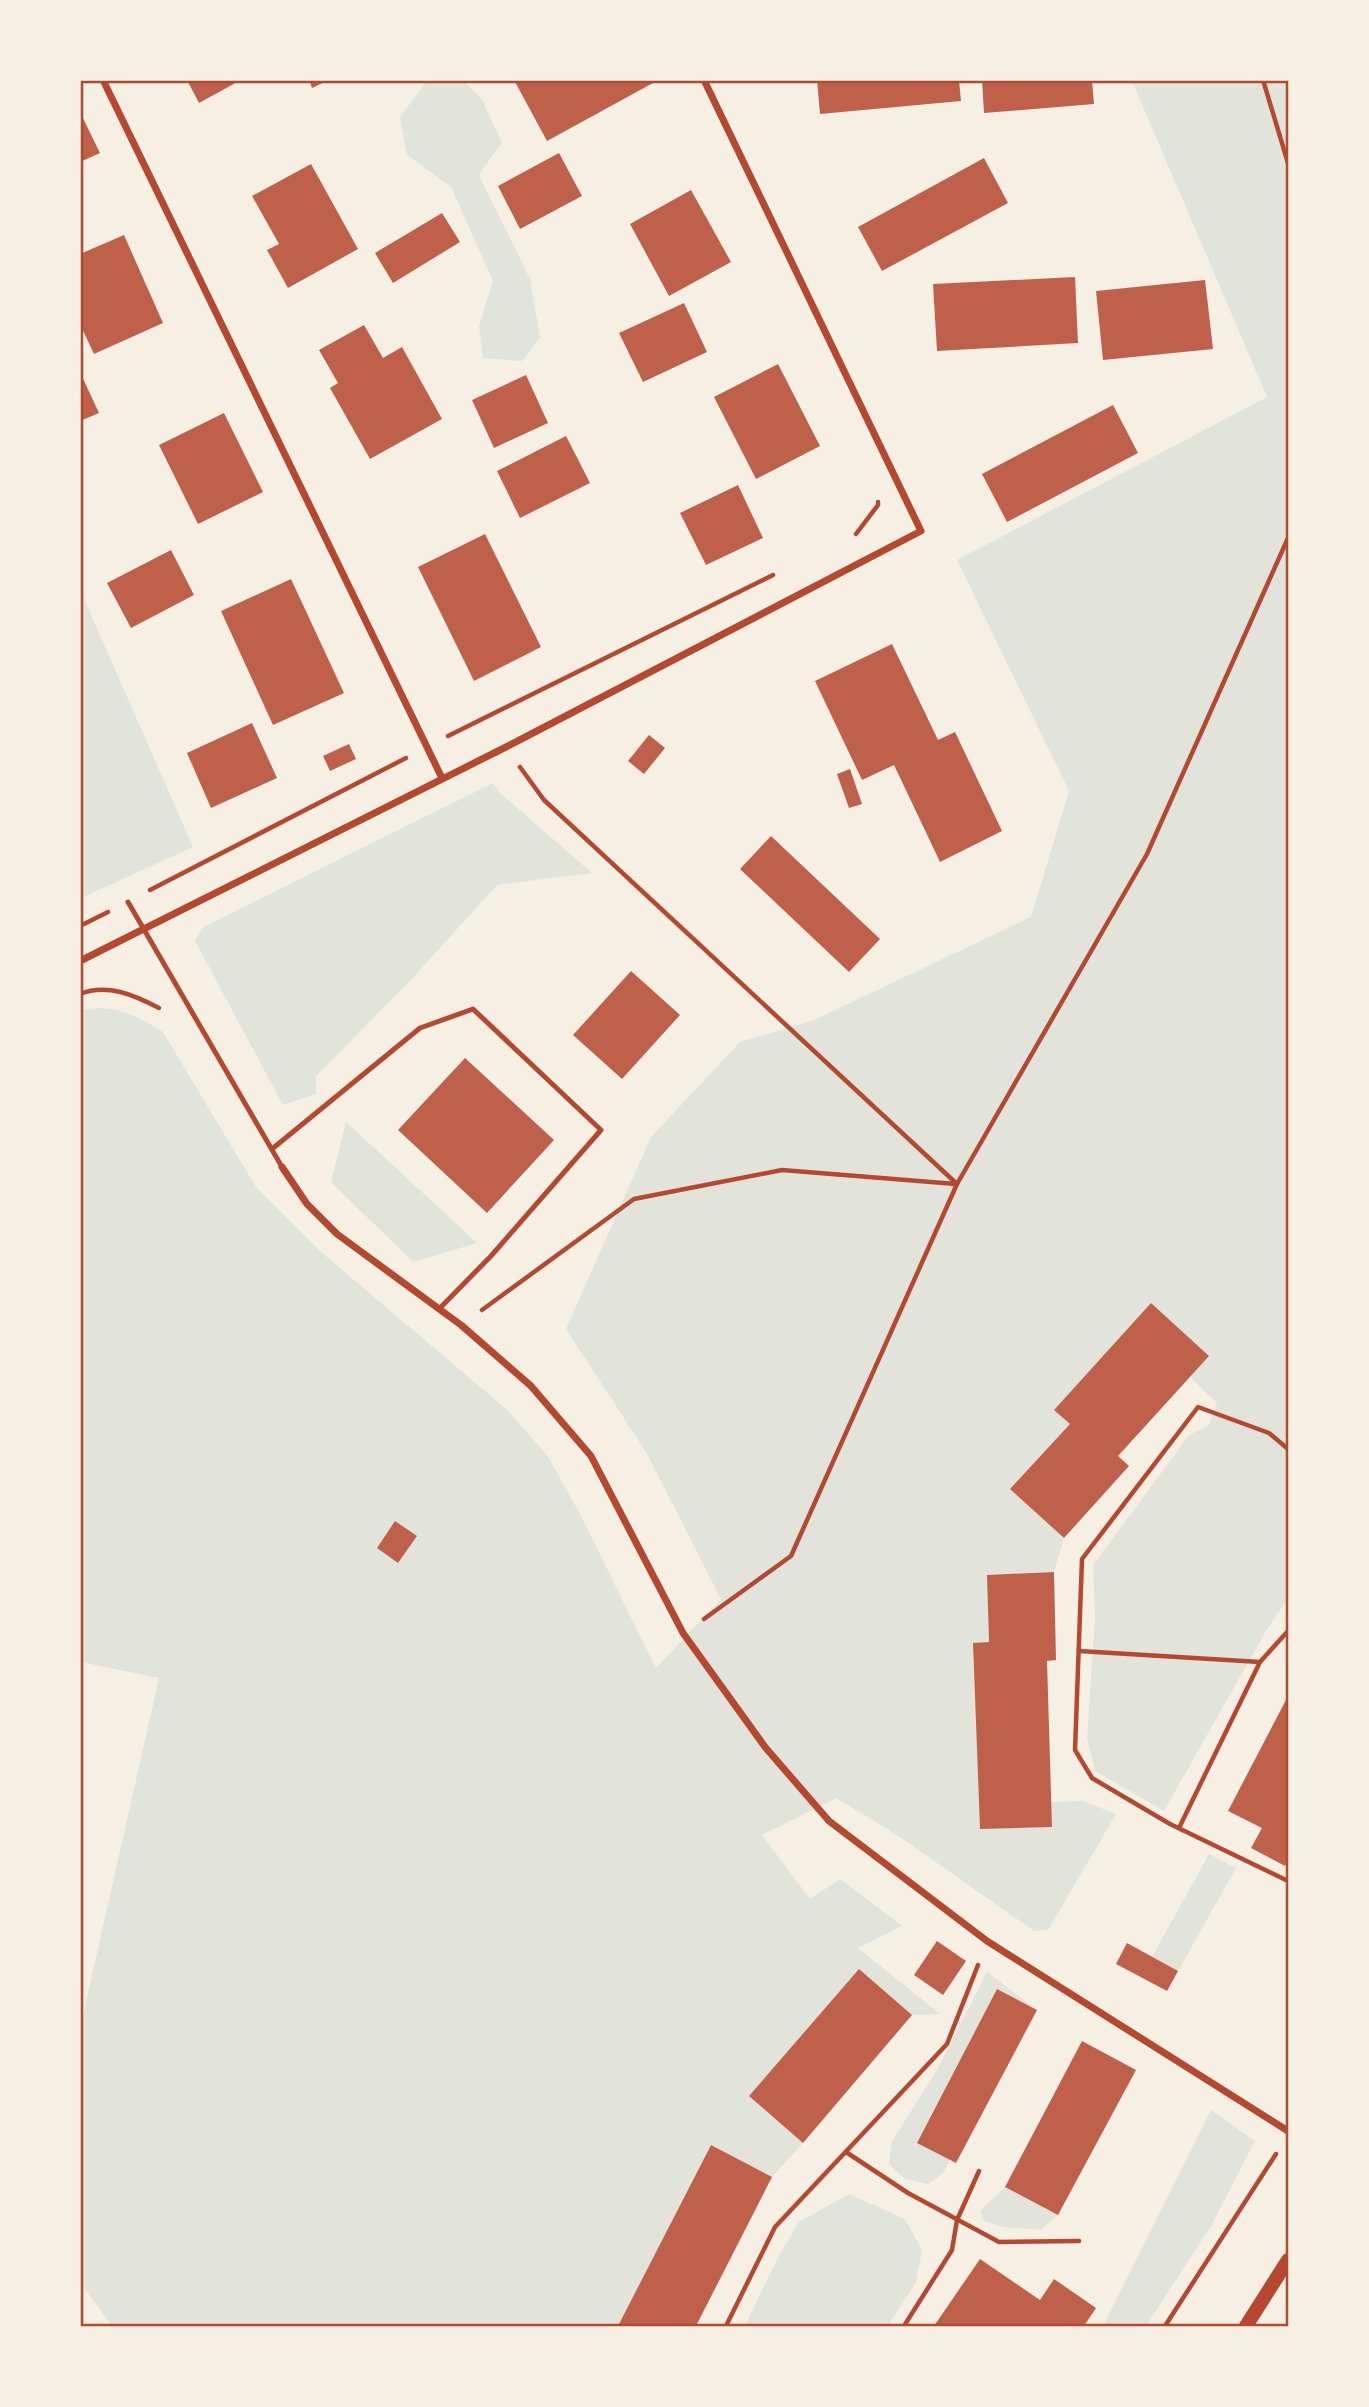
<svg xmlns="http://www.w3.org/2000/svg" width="1369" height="2407" viewBox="0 0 1369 2407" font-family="'Roboto Condensed',sans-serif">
<rect width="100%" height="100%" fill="#f6efe4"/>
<g fill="#e2e4dc">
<path d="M 439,81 L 464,81 L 482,100 L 502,142 L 479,175 L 530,279 L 540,337 L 522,361 L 483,358 L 479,326 L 493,281 L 451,187 L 407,155 L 400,117 L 426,82 Z"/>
<path d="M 1132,81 L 1288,81 L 1288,1598 L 1266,1631 L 1164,1811 L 1095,1771 L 1087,1739 L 1095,1617 L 1093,1565 L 1189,1435 L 1209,1425 L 1217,1403 L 1190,1377 L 1151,1303 L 1055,1409 L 1070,1424 L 1011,1489 L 1064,1538 L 1054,1572 L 987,1575 L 989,1642 L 973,1644 L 980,1829 L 1052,1827 L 1051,1802 L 1083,1801 L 1116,1814 L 1048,1930 L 1034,1931 L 900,1837 L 836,1798 L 762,1835 L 810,1899 L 840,1879 L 902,1926 L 858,1948 L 940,2014 L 912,2015 L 859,1969 L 749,2096 L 803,2143 L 772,2177 L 710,2146 L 618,2326 L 112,2326 L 81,2284 L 81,2024 L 159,1678 L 81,1662 L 80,1011 C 108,1001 140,1017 163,1032 L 256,1187 L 320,1251 L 506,1409 L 547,1455 L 579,1512 L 656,1668 L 721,1599 L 646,1452 L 566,1329 L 651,1137 L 740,1042 L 814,1020 L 1031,917 L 1069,791 L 957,560 L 1267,397 Z"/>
<path d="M 81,592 L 193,847 L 81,898 L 80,898 Z"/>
<path d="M 493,783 L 499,792 L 592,873 L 497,885 L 408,983 L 316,1076 L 316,1094 L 283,1105 L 195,941 L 203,927 Z"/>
<path d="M 346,1122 L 477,1243 L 413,1262 L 331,1182 Z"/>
<path d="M 1209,1854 L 1236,1868 L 1178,1971 L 1152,1957 Z"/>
<path d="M 987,1972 L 1037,2010 L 997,1989 L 917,2142 L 950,2160 L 943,2173 L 928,2184 L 905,2179 L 889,2164 L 892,2141 L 937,2070 Z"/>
<path d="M 1211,2110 L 1255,2141 L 1211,2226 L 1146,2326 L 1103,2326 Z"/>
<path d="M 1005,2187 L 1058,2215 L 1041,2230 L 1003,2227 L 984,2221 L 980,2211 Z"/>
<path d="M 849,2194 L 905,2219 L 922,2250 L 916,2282 L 888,2326 L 745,2326 L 779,2255 L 799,2222 Z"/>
</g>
<g fill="#bf614a">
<path d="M 187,80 L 241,80 L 199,103 Z"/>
<path d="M 309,80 L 329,80 L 312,88 Z"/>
<path d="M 514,80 L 652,80 L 653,83 L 547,141 Z"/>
<path d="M 817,80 L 959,80 L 961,101 L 820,114 Z"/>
<path d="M 982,80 L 1092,80 L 1094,104 L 984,113 Z"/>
<path d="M 80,112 L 100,153 L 80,162 Z"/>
<path d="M 559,153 L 582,196 L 520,229 L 498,186 Z"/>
<path d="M 984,158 L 1008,203 L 882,271 L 858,227 Z"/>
<path d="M 311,164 L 358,249 L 288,288 L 267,250 L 279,244 L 252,196 Z"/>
<path d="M 691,190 L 731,262 L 669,296 L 630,224 Z"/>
<path d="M 442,213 L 460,242 L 393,283 L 375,253 Z"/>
<path d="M 124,235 L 163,323 L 94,354 L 80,324 L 80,254 Z"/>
<path d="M 1075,277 L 1078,343 L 937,351 L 933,284 Z"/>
<path d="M 1205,280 L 1213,349 L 1103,360 L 1096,291 Z"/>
<path d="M 684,303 L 707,352 L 643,382 L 619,333 Z"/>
<path d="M 364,325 L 383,358 L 402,347 L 442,419 L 370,459 L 330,388 L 338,383 L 319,350 Z"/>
<path d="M 778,364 L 820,446 L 756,479 L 714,397 Z"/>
<path d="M 80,372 L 99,413 L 80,421 Z"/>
<path d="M 526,375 L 548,423 L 494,448 L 472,400 Z"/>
<path d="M 1113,405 L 1138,453 L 1007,522 L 982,474 Z"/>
<path d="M 224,413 L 263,492 L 198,524 L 159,445 Z"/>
<path d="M 566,436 L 590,483 L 520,518 L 497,471 Z"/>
<path d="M 738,485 L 763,538 L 706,565 L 680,513 Z"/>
<path d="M 485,534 L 541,647 L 474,681 L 418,567 Z"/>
<path d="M 171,550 L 194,595 L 131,628 L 107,583 Z"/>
<path d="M 291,579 L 344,693 L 273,725 L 221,611 Z"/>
<path d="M 892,644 L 938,740 L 955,732 L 1002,831 L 940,862 L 894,765 L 862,780 L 815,681 Z"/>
<path d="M 252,723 L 277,778 L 211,808 L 187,753 Z"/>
<path d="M 649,735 L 665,748 L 644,774 L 628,761 Z"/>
<path d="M 349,744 L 356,759 L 330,771 L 323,756 Z"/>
<path d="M 850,769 L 862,804 L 849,808 L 837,774 Z"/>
<path d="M 771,836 L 880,939 L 849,972 L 740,869 Z"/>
<path d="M 631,971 L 680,1015 L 622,1079 L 573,1035 Z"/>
<path d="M 465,1058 L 554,1140 L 487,1213 L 398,1130 Z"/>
<path d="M 1151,1303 L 1209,1356 L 1118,1456 L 1129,1466 L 1064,1538 L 1010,1489 L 1070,1424 L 1054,1410 Z"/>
<path d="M 395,1521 L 417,1536 L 398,1563 L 377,1548 Z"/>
<path d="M 1054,1572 L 1056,1660 L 1047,1661 L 1052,1827 L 980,1829 L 973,1643 L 989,1642 L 987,1575 Z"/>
<path d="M 1288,1696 L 1288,1859 L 1285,1866 L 1251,1848 L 1262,1828 L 1228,1811 Z"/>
<path d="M 937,1941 L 966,1961 L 943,1995 L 914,1975 Z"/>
<path d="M 1127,1943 L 1178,1971 L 1167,1991 L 1116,1964 Z"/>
<path d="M 859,1969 L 912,2015 L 803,2143 L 749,2096 Z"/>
<path d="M 997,1989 L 1037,2010 L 956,2163 L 917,2143 Z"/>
<path d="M 1082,2041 L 1136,2070 L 1058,2215 L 1005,2187 Z"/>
<path d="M 711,2145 L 772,2177 L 696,2326 L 618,2326 Z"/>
<path d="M 980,2259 L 1040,2300 L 1054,2279 L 1096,2308 L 1084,2326 L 934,2326 Z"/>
</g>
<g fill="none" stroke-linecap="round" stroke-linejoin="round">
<g stroke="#b5482f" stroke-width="4.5">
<path d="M 1263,80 L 1288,163"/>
<path d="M 856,534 L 878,505 L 878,502"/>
<path d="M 448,736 L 773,575"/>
<path d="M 520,767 L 544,800 L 957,1184"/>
<path d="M 150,890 L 406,758"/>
<path d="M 80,926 L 108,912"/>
<path d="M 80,994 C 107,983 134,995 159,1008"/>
<path d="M 482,1310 L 634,1199 L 782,1170 L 956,1184"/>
<path d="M 1288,1449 L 1269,1433 L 1198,1407 L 1082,1559 L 1075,1750 L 1092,1778 L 1170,1824 L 1288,1881"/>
<path d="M 704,1619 L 791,1556 L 957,1184 L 1147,854 L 1288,538"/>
<path d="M 1079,1651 L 1260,1662"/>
<path d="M 1179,1828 L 1260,1662 L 1288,1631"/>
<path d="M 846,2152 L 908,2193 L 999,2242 L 1079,2241"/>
<path d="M 726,2326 L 775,2227 L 947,2044 L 978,1965"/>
<path d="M 904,2326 L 952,2250 L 957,2220 L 979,2171"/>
<path d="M 1165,2326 L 1276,2154"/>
</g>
<g stroke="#b5482f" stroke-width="5">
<path d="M 128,902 L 282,1167"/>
<path d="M 272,1149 L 420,1028 L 473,1009 L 601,1130 L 491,1256 L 439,1309"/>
</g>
<g stroke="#b5482f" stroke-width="7">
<path d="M 103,80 L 442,778"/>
<path d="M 80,961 L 506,747 L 921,531 L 704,80"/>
<path d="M 282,1167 L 307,1204 L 337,1234 L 461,1325 L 531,1386 L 591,1456 L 683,1633 L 765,1747 L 829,1821 L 987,1941 L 1288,2131"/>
</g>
<path stroke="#b5482f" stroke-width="14" d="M 1246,2326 L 1288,2260"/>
</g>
<rect width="1369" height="2407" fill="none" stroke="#f6efe4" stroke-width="164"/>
<rect x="82" y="82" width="1205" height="2243" fill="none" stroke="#b5482f" stroke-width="2.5"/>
</svg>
